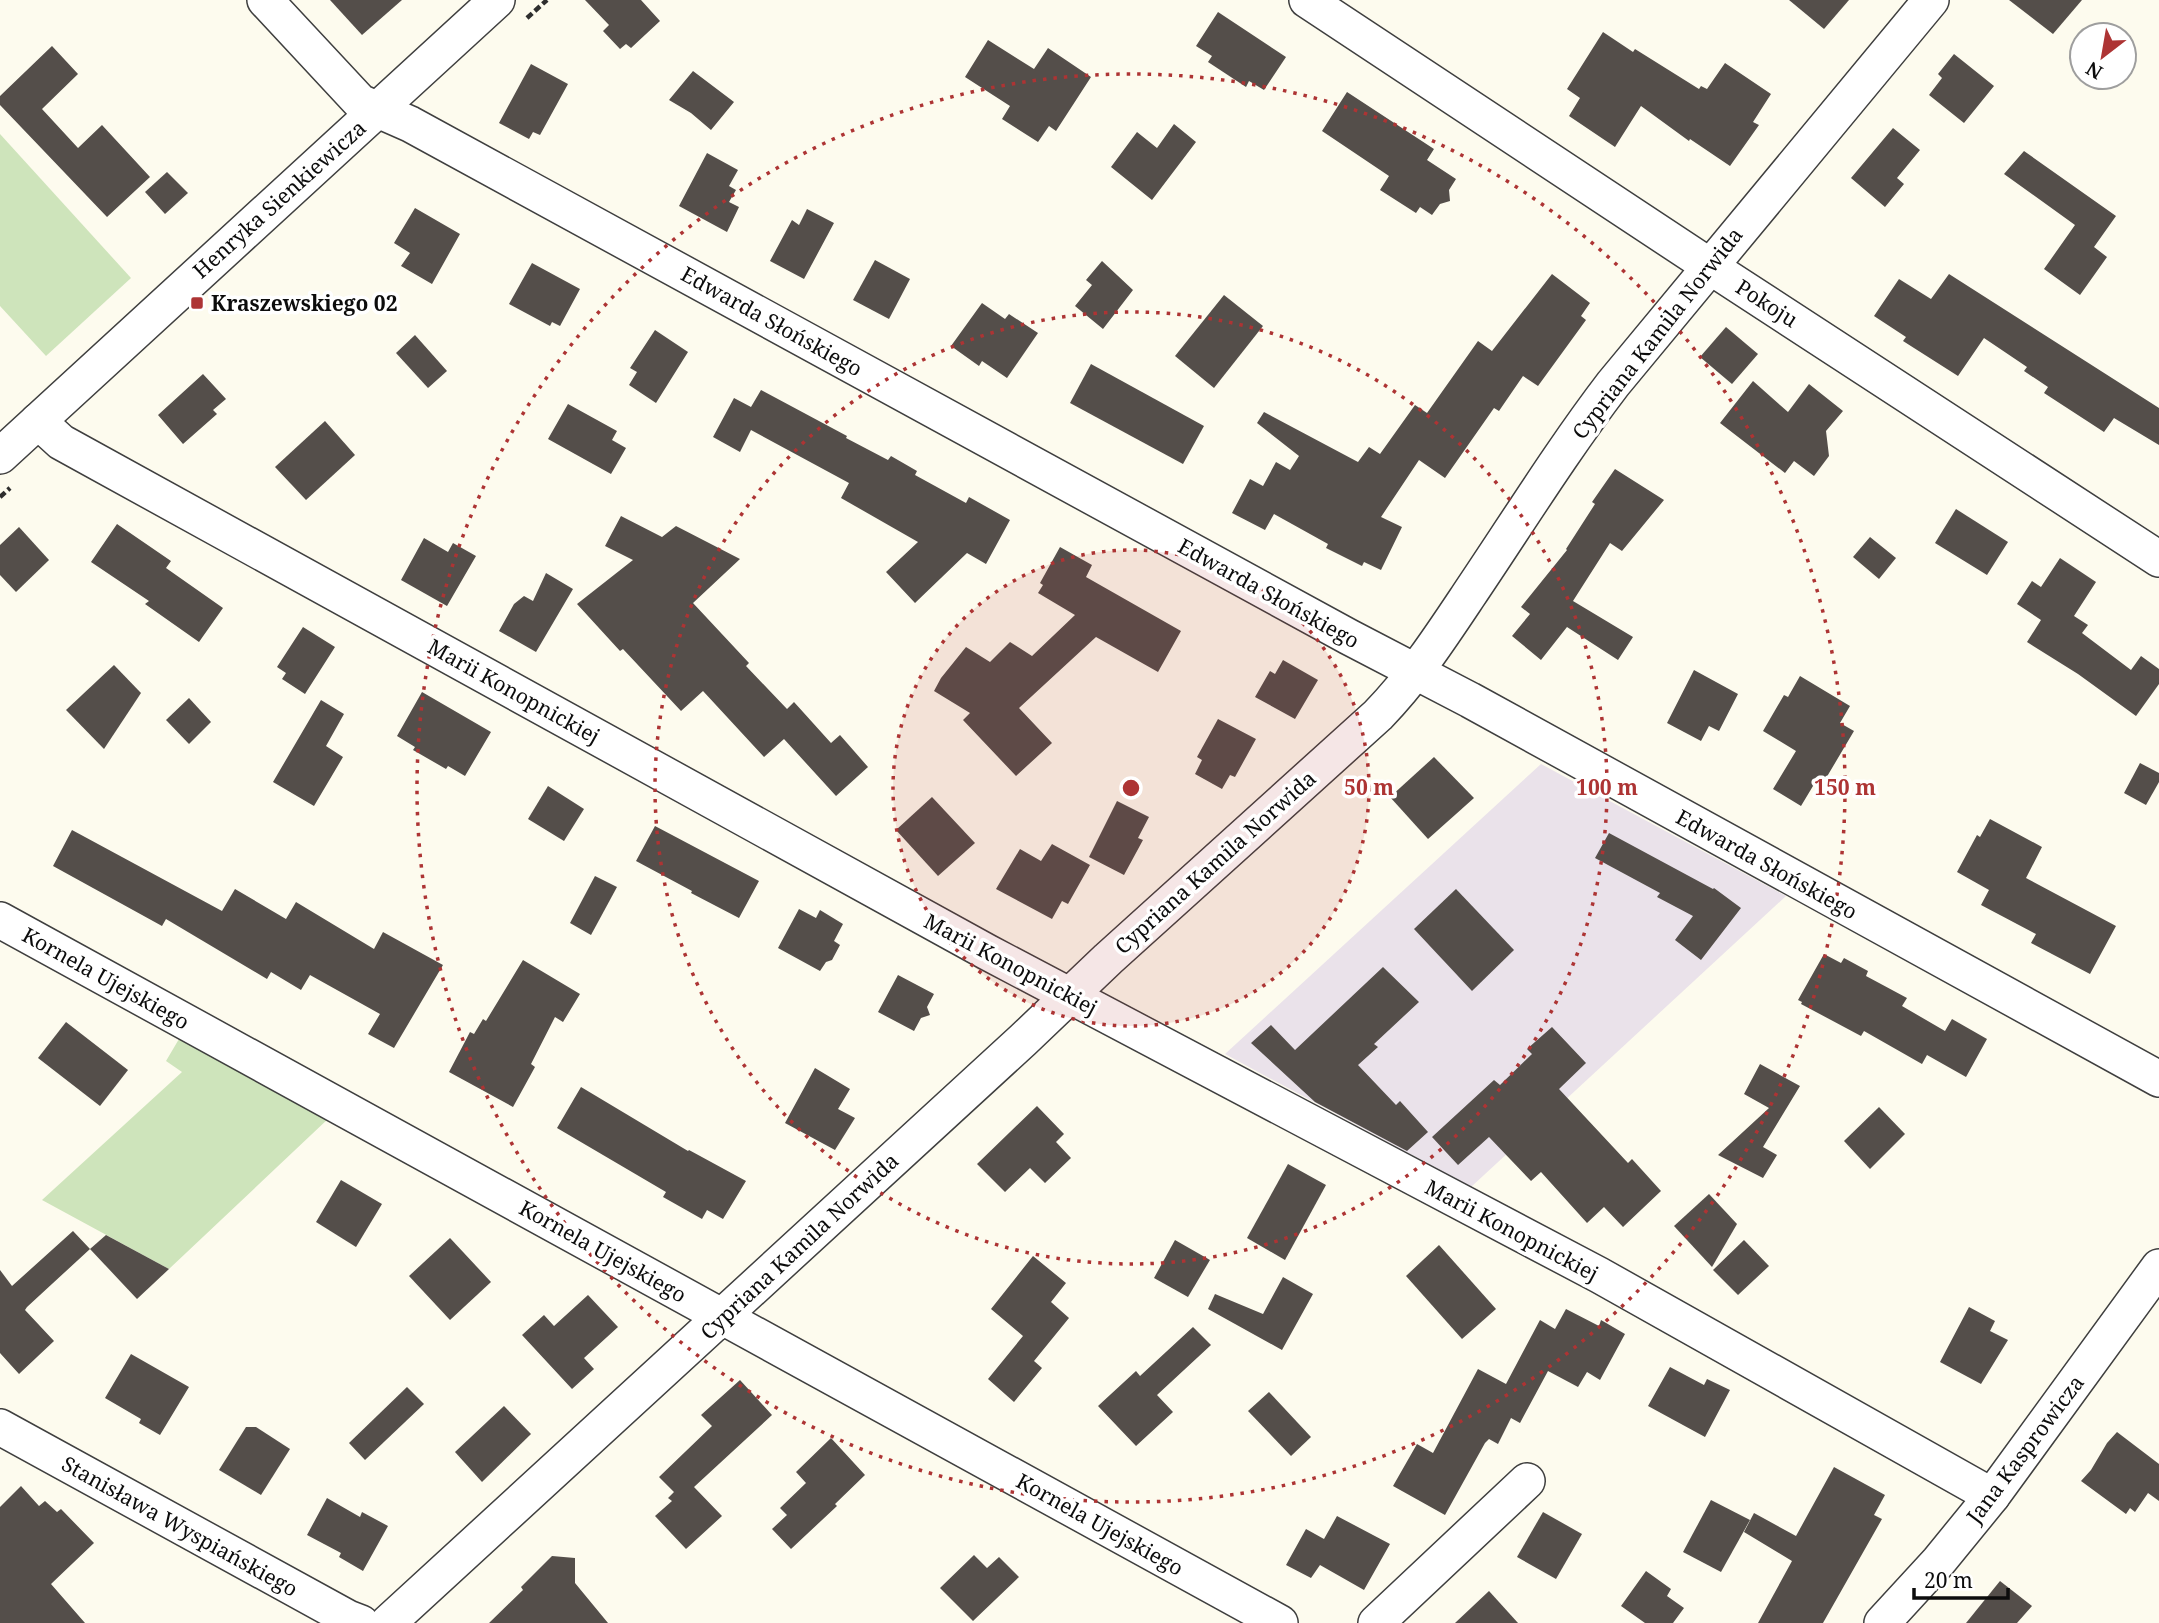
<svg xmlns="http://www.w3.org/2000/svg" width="2159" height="1623" viewBox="0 0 2159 1623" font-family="'Noto Serif',serif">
<rect width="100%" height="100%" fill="#fdfbee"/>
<path fill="#eae2ea" d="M 1541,764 L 1786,896 L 1471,1187 L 1225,1054 Z"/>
<g fill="#cee4bb">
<path d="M 0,134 L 131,278 L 46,356 L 0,306 Z"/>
<path d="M 184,1038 L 329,1118 L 169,1269 L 42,1200 L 182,1072 L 166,1061 L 179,1039 Z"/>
</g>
<g fill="#544e4a">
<path d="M 330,0 L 402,0 L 362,35 Z"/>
<path d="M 585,0 L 641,0 L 660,21 L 631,48 L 626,44 L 620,49 L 603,31 L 609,25 Z"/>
<path d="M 1789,0 L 1849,0 L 1824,29 Z"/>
<path d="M 2009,0 L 2082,0 L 2053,34 Z"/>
<path d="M 1218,12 L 1286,57 L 1264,90 L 1249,81 L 1246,87 L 1208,62 L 1212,56 L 1196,46 Z"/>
<path d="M 1603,32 L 1633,52 L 1635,49 L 1699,89 L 1701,86 L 1707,89 L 1725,63 L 1771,94 L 1753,122 L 1759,125 L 1730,166 L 1690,139 L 1689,141 L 1641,106 L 1615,147 L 1569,116 L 1580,98 L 1567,89 Z"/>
<path d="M 988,40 L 1034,69 L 1048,48 L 1091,77 L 1056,131 L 1049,126 L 1038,142 L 1002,119 L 1010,106 L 965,77 Z"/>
<path d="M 52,46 L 78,74 L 42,109 L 78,148 L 102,125 L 150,177 L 107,217 L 0,105 L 0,96 Z"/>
<path d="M 1954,54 L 1994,86 L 1964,123 L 1929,95 L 1942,78 L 1938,74 Z"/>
<path d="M 531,64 L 568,84 L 540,135 L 533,132 L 529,139 L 499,123 Z"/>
<path d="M 693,71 L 734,102 L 711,130 L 691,113 L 669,100 Z"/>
<path d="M 1347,92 L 1434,149 L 1427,160 L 1456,179 L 1449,190 L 1450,201 L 1440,204 L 1432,215 L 1420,207 L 1416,213 L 1380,190 L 1389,176 L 1322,131 Z"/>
<path d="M 1174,124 L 1196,142 L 1152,200 L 1111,167 L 1137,132 L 1157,148 Z"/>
<path d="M 1893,128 L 1920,150 L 1897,178 L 1904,184 L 1885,207 L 1851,178 Z"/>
<path d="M 2024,151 L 2116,216 L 2094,247 L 2107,257 L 2080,295 L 2044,269 L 2075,225 L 2004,174 Z"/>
<path d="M 707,153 L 738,170 L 729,186 L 736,190 L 729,202 L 739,207 L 727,232 L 679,206 Z"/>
<path d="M 167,172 L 188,193 L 165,214 L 145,192 Z"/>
<path d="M 415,208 L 460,234 L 432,284 L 401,266 L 410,253 L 394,243 Z"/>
<path d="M 807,209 L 834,223 L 804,279 L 770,261 L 792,220 L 799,225 Z"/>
<path d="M 875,260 L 910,279 L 889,319 L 853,300 Z"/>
<path d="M 1102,261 L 1133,290 L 1103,329 L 1075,306 L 1092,285 L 1086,280 Z"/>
<path d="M 532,263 L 580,289 L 560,326 L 552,322 L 550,326 L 509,304 Z"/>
<path d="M 1552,274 L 1590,303 L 1581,316 L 1586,320 L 1538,386 L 1523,376 L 1499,411 L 1494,408 L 1445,478 L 1419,460 L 1381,517 L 1402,527 L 1381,570 L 1364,562 L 1362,566 L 1326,548 L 1328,544 L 1274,514 L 1265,530 L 1232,513 L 1250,479 L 1263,486 L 1276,462 L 1290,470 L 1299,456 L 1257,423 L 1264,412 L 1358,462 L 1369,447 L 1380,454 L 1415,405 L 1427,413 L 1478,341 L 1492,351 Z"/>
<path d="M 1949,274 L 2159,408 L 2159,445 L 2114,418 L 2104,432 L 2044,393 L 2048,387 L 2024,371 L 2027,367 L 1984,338 L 1958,376 L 1903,341 L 1906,337 L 1874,316 L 1899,279 L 1931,299 Z"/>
<path d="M 1224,295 L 1263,326 L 1214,388 L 1175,356 Z"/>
<path d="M 982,303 L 1005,319 L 1009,314 L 1038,333 L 1007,378 L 982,361 L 979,366 L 951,346 Z"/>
<path d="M 1726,327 L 1758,354 L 1732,384 L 1700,357 Z"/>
<path d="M 655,330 L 688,352 L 656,403 L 629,385 L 637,372 L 630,368 Z"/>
<path d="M 415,335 L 447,371 L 428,388 L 396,353 Z"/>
<path d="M 1091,364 L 1204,426 L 1183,464 L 1070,403 Z"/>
<path d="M 203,374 L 226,399 L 213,410 L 217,414 L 183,444 L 158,415 Z"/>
<path d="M 1753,381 L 1788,412 L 1809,384 L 1843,411 L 1826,431 L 1829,456 L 1814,476 L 1794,461 L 1785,473 L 1720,423 Z"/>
<path d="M 761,390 L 847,436 L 846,438 L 888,460 L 891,456 L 917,471 L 915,475 L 966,503 L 969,497 L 1010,520 L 986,564 L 967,553 L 915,603 L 886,572 L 918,542 L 841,498 L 849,483 L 751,430 L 740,452 L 713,437 L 734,398 L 751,407 Z"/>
<path d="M 568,404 L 617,431 L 612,440 L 626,448 L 611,474 L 548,439 Z"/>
<path d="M 325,421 L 355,455 L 306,500 L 275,467 Z"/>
<path d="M 1615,469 L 1664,500 L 1622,551 L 1610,543 L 1573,601 L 1633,637 L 1618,660 L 1567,627 L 1541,660 L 1512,636 L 1530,614 L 1521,607 L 1567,550 L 1566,549 L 1595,504 L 1592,502 Z"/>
<path d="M 1956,509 L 2008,542 L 1987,575 L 1935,543 Z"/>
<path d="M 621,516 L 662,537 L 676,526 L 740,559 L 693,603 L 749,663 L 746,666 L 787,709 L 794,702 L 831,743 L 840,735 L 868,767 L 836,796 L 784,739 L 764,757 L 703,691 L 681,711 L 623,649 L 620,651 L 577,604 L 633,560 L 605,546 Z"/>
<path d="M 117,524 L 171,561 L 166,568 L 223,608 L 199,642 L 145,604 L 149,601 L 91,562 Z"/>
<path d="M 19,527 L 49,560 L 16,592 L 0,575 L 0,545 Z"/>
<path d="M 1870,537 L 1896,558 L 1879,579 L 1853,557 Z"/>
<path d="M 424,538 L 448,552 L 453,543 L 476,556 L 447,606 L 401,580 Z"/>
<path d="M 1060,547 L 1092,565 L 1086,577 L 1181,631 L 1158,672 L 1096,637 L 1019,708 L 1052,743 L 1016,776 L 963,720 L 970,713 L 934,691 L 941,678 L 966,647 L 990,662 L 1010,642 L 1032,656 L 1075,615 L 1038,593 L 1043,585 L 1040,583 Z"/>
<path d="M 2060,558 L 2096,582 L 2074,616 L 2088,625 L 2082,633 L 2131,670 L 2141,656 L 2159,669 L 2159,684 L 2136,716 L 2078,674 L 2027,642 L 2041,620 L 2017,604 L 2032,581 L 2041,587 Z"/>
<path d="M 546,573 L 573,589 L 536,652 L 499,631 L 514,604 L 524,596 L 533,601 Z"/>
<path d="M 303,627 L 335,647 L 305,694 L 282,679 L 286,673 L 277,667 Z"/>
<path d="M 1283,660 L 1318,680 L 1295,719 L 1255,697 L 1270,671 L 1275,674 Z"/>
<path d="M 114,665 L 141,693 L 104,749 L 66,710 Z"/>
<path d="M 1694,670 L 1738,694 L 1719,731 L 1709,726 L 1701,741 L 1667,723 Z"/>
<path d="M 1800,676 L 1850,706 L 1840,723 L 1854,731 L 1822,785 L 1816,781 L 1801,806 L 1773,789 L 1796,751 L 1763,731 L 1784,695 L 1788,697 Z"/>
<path d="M 422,692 L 491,732 L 465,776 L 448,766 L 446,769 L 413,750 L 415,747 L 397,736 Z"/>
<path d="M 189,698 L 211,722 L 189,744 L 166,720 Z"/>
<path d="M 321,700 L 344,714 L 326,746 L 343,757 L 314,806 L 273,782 Z"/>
<path d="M 1218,719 L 1256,739 L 1235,777 L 1230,775 L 1222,789 L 1195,774 L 1202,760 L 1197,757 Z"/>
<path d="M 1434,757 L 1474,798 L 1428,839 L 1390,797 Z"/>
<path d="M 2140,763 L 2159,773 L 2159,782 L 2146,805 L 2124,793 Z"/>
<path d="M 548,786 L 584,809 L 564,841 L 528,819 Z"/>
<path d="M 932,797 L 975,843 L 938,876 L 896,830 Z"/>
<path d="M 1117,801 L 1149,817 L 1138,838 L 1143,840 L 1124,875 L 1089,857 Z"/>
<path d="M 1990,819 L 2042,847 L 2026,878 L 2116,926 L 2090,974 L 2031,943 L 2036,934 L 1981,905 L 1989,890 L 1957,872 L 1977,835 L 1980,837 Z"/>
<path d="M 655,826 L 759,881 L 739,918 L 691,893 L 692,891 L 636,861 Z"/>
<path d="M 72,830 L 222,911 L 235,889 L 286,919 L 296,902 L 374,949 L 383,932 L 443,965 L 394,1048 L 368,1034 L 380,1014 L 310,975 L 301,990 L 271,972 L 267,979 L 166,919 L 162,926 L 53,866 Z"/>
<path d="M 1609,833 L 1713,889 L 1714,888 L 1741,908 L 1701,960 L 1675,940 L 1693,916 L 1657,897 L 1660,893 L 1595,858 Z"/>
<path d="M 1052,844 L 1090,865 L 1068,904 L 1062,901 L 1052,919 L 996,889 L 1020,849 L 1041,861 Z"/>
<path d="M 595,876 L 617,887 L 591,935 L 570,923 Z"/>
<path d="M 1456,889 L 1514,950 L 1472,991 L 1414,929 Z"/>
<path d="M 799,909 L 816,918 L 820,910 L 843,924 L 834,941 L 840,945 L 832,960 L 826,962 L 820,971 L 778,948 Z"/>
<path d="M 1824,954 L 1841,963 L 1844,958 L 1868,971 L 1866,976 L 1907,998 L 1902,1006 L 1945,1031 L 1952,1019 L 1987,1039 L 1966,1077 L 1927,1055 L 1922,1064 L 1864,1031 L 1861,1036 L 1801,1004 L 1802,1002 L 1798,1000 Z"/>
<path d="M 523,960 L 580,994 L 563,1022 L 555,1017 L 531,1064 L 535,1067 L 513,1107 L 449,1072 L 470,1032 L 474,1034 L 483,1019 L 486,1021 Z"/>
<path d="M 1383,967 L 1419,1002 L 1374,1044 L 1378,1047 L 1358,1065 L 1396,1105 L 1400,1101 L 1428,1132 L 1407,1151 L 1315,1102 L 1251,1043 L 1271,1025 L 1295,1050 Z"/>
<path d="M 898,975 L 934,994 L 927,1007 L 930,1015 L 921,1018 L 914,1031 L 878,1012 Z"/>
<path d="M 66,1022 L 128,1070 L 100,1106 L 38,1058 Z"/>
<path d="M 1552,1027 L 1586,1063 L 1559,1089 L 1628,1163 L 1632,1159 L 1661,1191 L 1623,1227 L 1604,1207 L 1587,1223 L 1541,1172 L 1531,1181 L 1489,1137 L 1458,1165 L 1432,1137 L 1494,1080 L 1500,1085 L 1532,1054 L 1527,1049 Z"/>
<path d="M 1760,1064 L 1800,1086 L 1763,1147 L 1777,1155 L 1763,1178 L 1718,1155 L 1769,1108 L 1744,1094 Z"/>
<path d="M 815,1068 L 850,1089 L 838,1109 L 855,1118 L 835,1150 L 785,1123 Z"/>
<path d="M 581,1087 L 688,1151 L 689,1150 L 746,1181 L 723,1219 L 707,1210 L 702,1219 L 663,1197 L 666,1192 L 557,1128 Z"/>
<path d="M 1037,1106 L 1064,1134 L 1056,1142 L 1071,1158 L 1045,1183 L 1030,1168 L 1005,1192 L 977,1164 Z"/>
<path d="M 1879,1107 L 1905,1134 L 1870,1169 L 1844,1141 Z"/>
<path d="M 1288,1164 L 1326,1185 L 1285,1260 L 1247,1238 Z"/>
<path d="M 341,1180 L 382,1204 L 356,1247 L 316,1222 Z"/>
<path d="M 1709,1194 L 1737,1224 L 1712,1267 L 1674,1226 Z"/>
<path d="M 73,1231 L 90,1249 L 27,1307 L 25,1310 L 54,1341 L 19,1374 L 0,1353 L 0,1270 L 12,1286 Z"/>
<path d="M 106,1235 L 169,1269 L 137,1299 L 90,1249 Z"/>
<path d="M 450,1238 L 491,1282 L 450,1320 L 409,1276 Z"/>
<path d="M 1175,1240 L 1210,1260 L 1188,1297 L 1154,1278 Z"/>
<path d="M 1744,1240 L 1769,1266 L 1738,1295 L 1713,1270 Z"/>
<path d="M 1439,1245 L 1496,1309 L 1462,1339 L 1406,1276 Z"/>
<path d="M 1033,1256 L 1066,1283 L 1051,1302 L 1069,1318 L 1034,1361 L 1042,1368 L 1014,1402 L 988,1379 L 1023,1336 L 991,1309 Z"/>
<path d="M 1283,1277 L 1313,1294 L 1282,1350 L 1208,1309 L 1215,1294 L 1263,1314 Z"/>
<path d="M 588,1295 L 618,1327 L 584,1358 L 594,1369 L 572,1389 L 522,1335 L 544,1315 L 554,1326 Z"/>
<path d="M 1969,1307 L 1995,1321 L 1990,1331 L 2008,1340 L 1981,1384 L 1940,1362 Z"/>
<path d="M 1566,1309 L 1599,1326 L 1601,1320 L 1625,1334 L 1600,1380 L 1587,1372 L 1578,1387 L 1548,1371 L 1520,1423 L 1511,1418 L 1498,1444 L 1489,1439 L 1485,1443 L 1445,1515 L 1393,1486 L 1417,1444 L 1433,1453 L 1478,1369 L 1506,1384 L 1540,1320 L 1555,1329 Z"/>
<path d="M 1193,1327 L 1211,1345 L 1157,1395 L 1173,1412 L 1136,1446 L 1098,1406 L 1136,1371 L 1140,1376 Z"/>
<path d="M 131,1354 L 189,1387 L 160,1435 L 139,1423 L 141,1419 L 105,1398 Z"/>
<path d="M 1670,1367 L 1704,1385 L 1707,1379 L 1730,1390 L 1705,1437 L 1648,1406 Z"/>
<path d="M 740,1380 L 772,1415 L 694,1487 L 722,1516 L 686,1549 L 655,1516 L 672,1501 L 668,1498 L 674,1492 L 659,1477 L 712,1426 L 701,1415 Z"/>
<path d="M 407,1387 L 424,1404 L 365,1460 L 349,1443 Z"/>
<path d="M 1269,1392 L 1311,1437 L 1291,1456 L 1248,1411 Z"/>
<path d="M 504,1406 L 531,1434 L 482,1482 L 455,1452 Z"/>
<path d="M 246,1427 L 256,1427 L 290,1449 L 261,1495 L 219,1470 Z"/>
<path d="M 2117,1432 L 2159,1464 L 2159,1501 L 2148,1493 L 2135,1512 L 2130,1508 L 2126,1514 L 2081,1481 L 2091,1470 L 2107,1443 Z"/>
<path d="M 831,1438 L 865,1475 L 835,1504 L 837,1506 L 791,1549 L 772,1529 L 787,1515 L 780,1508 L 806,1483 L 796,1472 Z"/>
<path d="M 1834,1467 L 1885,1495 L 1874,1515 L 1882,1519 L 1823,1623 L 1758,1623 L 1792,1561 L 1744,1532 L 1754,1513 L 1796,1536 Z"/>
<path d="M 21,1486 L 39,1506 L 45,1501 L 57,1512 L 61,1509 L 94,1543 L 51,1584 L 85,1623 L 0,1623 L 0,1507 Z"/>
<path d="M 327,1498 L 360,1517 L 362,1512 L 388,1526 L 363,1571 L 339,1557 L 341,1553 L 307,1535 Z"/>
<path d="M 1711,1500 L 1750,1520 L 1721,1572 L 1683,1552 Z"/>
<path d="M 1543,1512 L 1582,1534 L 1556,1579 L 1517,1557 Z"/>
<path d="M 1337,1516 L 1390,1544 L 1364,1590 L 1320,1565 L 1311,1578 L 1286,1565 L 1306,1529 L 1324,1539 Z"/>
<path d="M 974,1555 L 987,1568 L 999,1557 L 1019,1577 L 973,1621 L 940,1588 Z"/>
<path d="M 552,1556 L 575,1558 L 575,1583 L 608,1623 L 489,1623 L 523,1590 L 521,1587 Z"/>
<path d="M 1646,1571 L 1671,1589 L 1667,1596 L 1684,1608 L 1673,1623 L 1645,1623 L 1621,1606 Z"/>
<path d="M 2000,1581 L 2032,1606 L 2017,1623 L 1966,1623 Z"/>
<path d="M 1489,1591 L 1518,1623 L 1455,1623 Z"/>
</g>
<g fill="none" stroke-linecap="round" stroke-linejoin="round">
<defs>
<g id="minor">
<path d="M 265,0 L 360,102 L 410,124 L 1349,637 L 1470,700 L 2159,1079"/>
<path d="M 1307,0 L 1726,277 L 2159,559"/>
<path d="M 38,421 L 61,442 L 987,952 L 1599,1275 L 1992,1496"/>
<path d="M 0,456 L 497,0"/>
<path d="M 0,920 L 1280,1623"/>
<path d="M 0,1427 L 348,1618 L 361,1623"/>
<path d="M 388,1623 L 1023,1040 L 1108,959 L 1378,715 C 1413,679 1440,638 1468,596 C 1516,525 1561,452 1613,384 L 1931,0"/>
<path d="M 1376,1623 L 1527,1481"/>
<path d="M 1882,1623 L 1939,1561 L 1992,1496 L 2159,1267"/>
</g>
</defs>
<use href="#minor" stroke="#3f3f3f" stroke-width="38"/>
<g stroke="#2e2e2e" stroke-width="4.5" stroke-dasharray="7 3.5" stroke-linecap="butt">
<path d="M 527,18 L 547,0"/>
<path d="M 0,497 L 10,488"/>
</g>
<use href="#minor" stroke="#fff" stroke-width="35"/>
</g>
<circle cx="1131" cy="788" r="238" fill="#ad3434" fill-opacity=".12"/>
<g fill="none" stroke="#ad3434" stroke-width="3.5" stroke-dasharray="3.5 7">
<circle cx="1131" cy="788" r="238"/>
<circle cx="1131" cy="788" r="476"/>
<circle cx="1131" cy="788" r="714"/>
</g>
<rect fill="#ad3434" stroke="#fff" stroke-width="2.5" x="190" y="296" width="14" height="14" rx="3.5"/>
<g text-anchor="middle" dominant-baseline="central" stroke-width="7" stroke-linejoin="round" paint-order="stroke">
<g font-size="21" fill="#0c0c0c" stroke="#fff">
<text transform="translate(279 199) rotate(-42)">Henryka Sienkiewicza</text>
<text transform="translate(1767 303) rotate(33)">Pokoju</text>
<text transform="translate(772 321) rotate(29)">Edwarda Słońskiego</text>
<text transform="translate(1657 333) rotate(-52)">Cypriana Kamila Norwida</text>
<text transform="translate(1269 593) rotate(29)">Edwarda Słońskiego</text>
<text transform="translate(514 691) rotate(29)">Marii Konopnickiej</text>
<text transform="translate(1215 862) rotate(-42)">Cypriana Kamila Norwida</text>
<text transform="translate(1767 864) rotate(29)">Edwarda Słońskiego</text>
<text transform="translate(1011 964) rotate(28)">Marii Konopnickiej</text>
<text transform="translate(106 978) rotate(29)">Kornela Ujejskiego</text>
<text transform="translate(1512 1230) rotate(28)">Marii Konopnickiej</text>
<text transform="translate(799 1246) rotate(-43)">Cypriana Kamila Norwida</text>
<text transform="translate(603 1251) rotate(29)">Kornela Ujejskiego</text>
<text transform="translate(2025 1449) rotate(-53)">Jana Kasprowicza</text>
<text transform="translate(1100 1524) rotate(29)">Kornela Ujejskiego</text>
<text transform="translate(180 1526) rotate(29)">Stanisława Wyspiańskiego</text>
</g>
<g font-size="21" font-weight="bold" fill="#0c0c0c" stroke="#fff" text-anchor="start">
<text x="211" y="303">Kraszewskiego 02</text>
</g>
</g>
<circle cx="1131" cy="788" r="10" fill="#ad3434" stroke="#fff" stroke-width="3.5"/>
<g font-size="21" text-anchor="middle" font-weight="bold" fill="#ad3434" stroke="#fff" stroke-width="7" stroke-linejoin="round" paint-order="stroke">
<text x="1369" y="795">50 m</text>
<text x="1607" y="795">100 m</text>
<text x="1845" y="795">150 m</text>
</g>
<g transform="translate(2103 56) rotate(211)"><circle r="33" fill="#ffffff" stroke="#9e9e9e" stroke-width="2"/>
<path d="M0-5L12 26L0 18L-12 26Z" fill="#ad3434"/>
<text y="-10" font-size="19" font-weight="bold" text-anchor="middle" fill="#0c0c0c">N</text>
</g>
<path d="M1914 1588v10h94v-10" fill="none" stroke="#0c0c0c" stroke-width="3.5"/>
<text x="1924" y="1588" font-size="21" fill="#0c0c0c" stroke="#ffffff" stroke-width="5" paint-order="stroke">20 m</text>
</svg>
